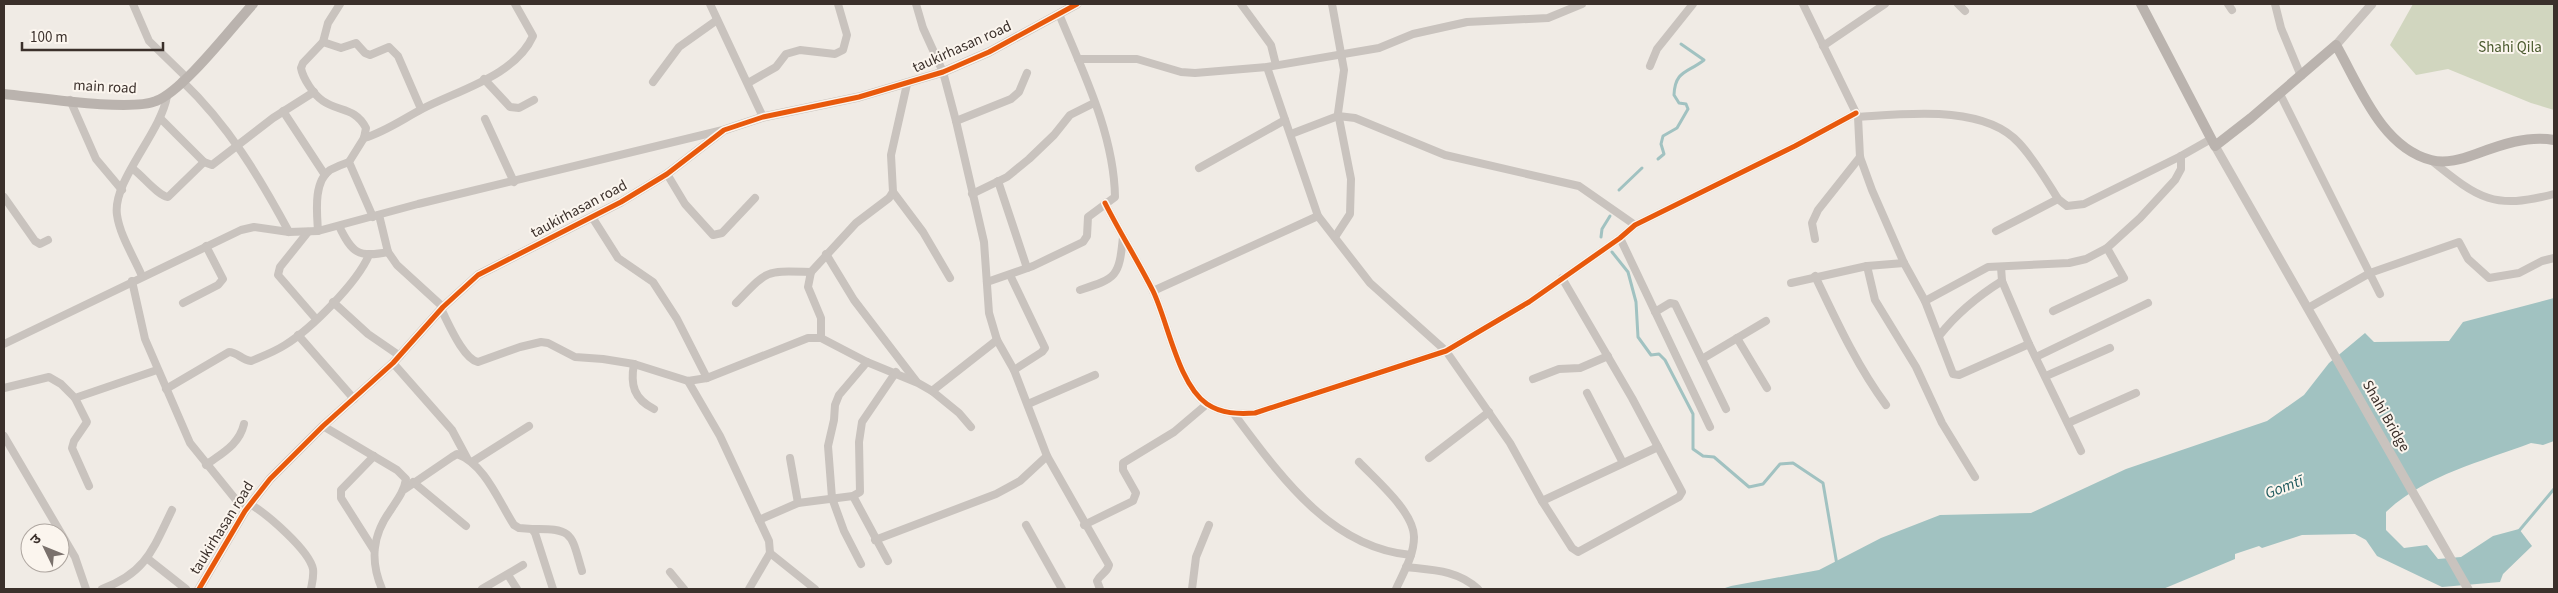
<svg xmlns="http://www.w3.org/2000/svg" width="2558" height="593" viewBox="0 0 2558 593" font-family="'Source Sans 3','Noto Sans Devanagari',sans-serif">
<rect width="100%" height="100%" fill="#f0ebe5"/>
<path fill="#d1d6bf" d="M 2413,4 L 2554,4 L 2554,110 L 2531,103 L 2448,69 L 2416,75 L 2390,45 Z"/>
<path fill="#a1c2c1" d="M 2554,298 L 2554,441 L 2543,445 L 2531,443 C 2481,462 2425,475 2386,512 L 2386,530 L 2404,548 L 2427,545 L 2438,559 L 2461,557 L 2493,536 L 2519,529 L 2532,546 L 2503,574 L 2500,582 L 2442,587 L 2377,556 L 2366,540 L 2355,534 L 2302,535 L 2262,548 L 2259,546 L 2235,554 L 2235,559 L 2163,589 L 1722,589 L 1731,586 L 1819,570 L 1881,538 L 1940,515 L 2031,513 L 2126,469 L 2267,421 L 2304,395 L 2329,363 L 2365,333 L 2374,342 L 2449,341 L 2463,322 Z"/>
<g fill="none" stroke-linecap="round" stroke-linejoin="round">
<g stroke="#a1c2c1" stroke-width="3">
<path d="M 1658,159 L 1664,154 L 1661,144 L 1663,136 L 1677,128 L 1688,109 L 1686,104 L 1679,103 L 1674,95 C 1675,70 1688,73 1704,60 L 1681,44"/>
<path d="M 1619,190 L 1642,168"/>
<path d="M 1601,237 L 1602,229 L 1610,216"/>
<path d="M 1612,252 L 1628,272 L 1636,302 L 1638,337 L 1651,355 L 1659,354 L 1665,360 L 1693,414 L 1693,449 L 1703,456 L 1714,457 L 1749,487 L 1763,484 L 1780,464 L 1793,463 L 1823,483 L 1837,565"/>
<path d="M 2518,532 L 2554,489"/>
</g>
<g stroke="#c9c3be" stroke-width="8">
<path d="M 133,4 L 149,41 L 186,77"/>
<path d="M 340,4 L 328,23 L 323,42 L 303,63 L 301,68 C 303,79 314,95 323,101 C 339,112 355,107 366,128 L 364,138 L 349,162 L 373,217"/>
<path d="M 710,4 L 763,117"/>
<path d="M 916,4 L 923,28 L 943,72 L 956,121 L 984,242 L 989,313 L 997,340 L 1014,370 L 1047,456 L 1109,565 C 1107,573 1100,574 1097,581 L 1100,589"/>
<path d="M 1241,4 L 1271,45 L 1276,65"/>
<path d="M 1332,4 L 1344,70 L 1338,113 L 1351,179 L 1350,214 L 1335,237"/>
<path d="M 1803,4 L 1858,117 L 1860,157 L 1872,190 L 1904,263 L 1925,301 L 1953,374 L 1959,375 L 2029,344"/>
<path d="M 1958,4 L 1965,11"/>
<path d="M 2228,4 L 2232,10"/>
<path d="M 2275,4 L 2281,28 L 2301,76"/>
<path d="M 323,42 L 341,48 L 356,43 L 365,53 L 370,55 L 389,47 L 398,56 L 421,109"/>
<path d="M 1823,46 L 1885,4"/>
<path d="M 1078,59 L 1137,59 L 1181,72 L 1195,73 L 1267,67 L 1379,48 L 1413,34 L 1467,22 L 1548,18 L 1582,4"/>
<path d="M 1650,66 L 1657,49 L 1693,4"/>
<path d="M 1267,67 L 1318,216 L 1370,283 L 1446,351 L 1510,443 L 1542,501 L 1572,548 L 1578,552 L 1679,497 L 1682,492 L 1632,398 L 1562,278"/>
<path d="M 484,79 L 510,107 L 519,108 L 534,100"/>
<path d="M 182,81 C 228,125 259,176 289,232"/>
<path d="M 653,82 L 679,47 L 717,20"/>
<path d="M 748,83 L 776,67 L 786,54 L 800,50 L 835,54 L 843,50 L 847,35 L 838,4"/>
<path d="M 2280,94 L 2380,294"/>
<path d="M 70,100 L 96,159 L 122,190"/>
<path d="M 283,111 L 325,175"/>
<path d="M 1858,117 C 1905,114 1984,104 2019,143 C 2034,159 2046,180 2058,199 L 2067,206 L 2084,204 L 2181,156 L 2211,139"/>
<path d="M 160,118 L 204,162 L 212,165 L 273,118 L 314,92"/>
<path d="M 485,119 L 514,182"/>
<path d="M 956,121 L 1011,99 L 1019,92 L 1027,73"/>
<path d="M 1291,134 L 1338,116 L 1355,118 L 1445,155 L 1579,186 L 1635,225"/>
<path d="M 364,138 C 385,132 403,119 422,109 C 458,90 515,76 533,36 L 515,4"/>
<path d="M 2432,161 C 2479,199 2494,210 2554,194"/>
<path d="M 1199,168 L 1285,120"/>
<path d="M 133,169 C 143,176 157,195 168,197 L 204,162"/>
<path d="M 667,174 L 685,204 L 713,235 L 722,233 L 755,198"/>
<path d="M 998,181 L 1027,268"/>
<path d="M 893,192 L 923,232 L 950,278"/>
<path d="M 972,194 L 1007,177 L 1029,159 L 1054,135 L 1070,115 L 1094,103"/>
<path d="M 4,197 L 35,241 L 40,244 L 48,240"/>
<path d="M 1105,203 C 1120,233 1138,261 1153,291 C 1168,322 1178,384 1207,404 C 1222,414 1238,414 1255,413 L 1446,351 L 1529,302 L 1620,238 L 1635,225 L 1795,146 L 1856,113"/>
<path d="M 379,215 L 388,252 L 397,265 L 443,307"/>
<path d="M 592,217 L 618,258 L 653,282 L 677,319 L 707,378"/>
<path d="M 339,226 C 352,253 358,258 388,252"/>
<path d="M 318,231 C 317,213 313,182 330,170 C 336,167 343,164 349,162"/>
<path d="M 1996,231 L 2058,199"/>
<path d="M 308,232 L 280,267 L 278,275 L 316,319"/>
<path d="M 1620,238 L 1710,427"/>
<path d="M 1815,239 L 1812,223 L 1818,210 L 1860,157"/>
<path d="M 826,254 L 854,300 L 916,381"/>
<path d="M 1867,266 L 1875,300 L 1916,367 L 1942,423 L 1975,477"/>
<path d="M 2001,267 L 2002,281 L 2029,344 L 2081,451"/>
<path d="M 1010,275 L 1045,348 L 1042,352 L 1014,370"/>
<path d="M 142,276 C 134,257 120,236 117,215 C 112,181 161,133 167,96"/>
<path d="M 1815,276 C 1836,320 1857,366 1886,405"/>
<path d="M 132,281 L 145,339 L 190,443 L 245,511"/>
<path d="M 987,282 L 1033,266 L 1083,242 L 1087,236 L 1088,217 L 1115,197 C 1114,134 1083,72 1059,14"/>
<path d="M 1791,283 L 1867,266 L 1904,263"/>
<path d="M 1080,290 C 1117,278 1119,277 1123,237"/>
<path d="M 1153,291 L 1318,216"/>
<path d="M 1925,301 L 1988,267 L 2069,263 L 2086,259 L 2107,248 L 2140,218 L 2175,180 L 2181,169 L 2181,156"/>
<path d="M 333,302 L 368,334 L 400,356"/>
<path d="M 183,303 L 218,285 L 223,279 L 206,246"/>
<path d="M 736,303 C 769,269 764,271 811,272"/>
<path d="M 2308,308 L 2370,273 L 2459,242 L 2468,259 L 2489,278 L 2519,273 L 2542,261 L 2554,258"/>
<path d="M 441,309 C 448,322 463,359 478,362 L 520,347 L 541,342 L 548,343 L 575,357 L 603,359 L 634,364 L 688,381 L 707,378 L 808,338 L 821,338 L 867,362 L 918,383 L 932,391 L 959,413 L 971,427"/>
<path d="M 2053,311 L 2124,278 L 2107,248"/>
<path d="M 1655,312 L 1670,303 L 1675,304 L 1726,409"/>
<path d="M 298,335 L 354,399"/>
<path d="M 1939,336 C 1957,313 1978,296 2002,281"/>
<path d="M 821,338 L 821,318 L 808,287 L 811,272 L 856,223 L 889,198 L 893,192 L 891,155 L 907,84"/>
<path d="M 1737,338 L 1767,388"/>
<path d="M 4,344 L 241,230 L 254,227 L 289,232 L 318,231 L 418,204 L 723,130"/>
<path d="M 2036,357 L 2148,303"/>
<path d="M 1702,359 L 1766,321"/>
<path d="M 393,363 L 452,430 L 467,458"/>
<path d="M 634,364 C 630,385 634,399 654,409"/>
<path d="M 2046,376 L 2110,348"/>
<path d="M 1533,379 L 1559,369 L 1580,368 L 1608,356"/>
<path d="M 688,381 L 720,436 L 769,541 L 770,553 L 749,589"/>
<path d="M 4,388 L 49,377 L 61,384 L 75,398 L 157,370"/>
<path d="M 166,389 L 229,352 C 237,352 242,360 251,361 C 263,356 274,352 285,345 C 311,329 357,283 369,255"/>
<path d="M 932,391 L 997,340"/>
<path d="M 1587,393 L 1623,463"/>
<path d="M 75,398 L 87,422 L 74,441 L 72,448 L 89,486"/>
<path d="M 1028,404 L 1095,375"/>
<path d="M 1234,414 C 1279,474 1330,548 1411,555"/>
<path d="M 2068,423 L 2136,393"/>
<path d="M 323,426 L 397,470 L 406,479 C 404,492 397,500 390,511 C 372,536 370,561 382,589"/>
<path d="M 4,436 L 75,557 L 86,589"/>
<path d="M 790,458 L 798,503"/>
<path d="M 1429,458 L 1489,412"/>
<path d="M 472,462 L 529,426"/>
<path d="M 1359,462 C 1376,480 1414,512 1414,537 C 1414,556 1403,573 1396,589"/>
<path d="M 206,465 C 222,453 239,445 244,424"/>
<path d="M 413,482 L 466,526"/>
<path d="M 405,489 L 452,457 L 457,454 C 485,464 499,502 514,525 L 519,528 L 532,529 L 535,533 L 553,589"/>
<path d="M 853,496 L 888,561"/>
<path d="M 1542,501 L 1658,447"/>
<path d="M 250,504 C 267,514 309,550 313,569 C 314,576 312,583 311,589"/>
<path d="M 759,520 L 798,503 L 853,496 L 860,492 L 859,442 L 862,422 L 896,372"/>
<path d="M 1026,525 L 1062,589"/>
<path d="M 1084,525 L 1133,501 L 1136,493 L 1123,470 L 1123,463 L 1174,432 L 1207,404"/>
<path d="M 532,529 C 574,528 571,534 582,571"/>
<path d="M 875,540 L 996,494 L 1020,481 L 1047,456"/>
<path d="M 374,550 L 341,498 L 341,490 L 374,456"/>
<path d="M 770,553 L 815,589"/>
<path d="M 148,559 L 186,589"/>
<path d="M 861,564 L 844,531 L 832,498 L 828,446 L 834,420 L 835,405 L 839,395 L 867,362"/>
<path d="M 1406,567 C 1433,570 1457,570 1478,589"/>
<path d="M 670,572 L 684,589"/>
<path d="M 508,575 L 517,589"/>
<path d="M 102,589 C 146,573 153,549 172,510"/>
<path d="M 482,589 L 523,565"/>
<path d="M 1192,589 L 1196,557 L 1209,525"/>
</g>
<g stroke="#c9c3be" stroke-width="9">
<path d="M 2336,45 L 2372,4"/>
<path d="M 2215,146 L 2468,589"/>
<path d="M 199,589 L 245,511 L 270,479 L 323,426 L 393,363 L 443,307 L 478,275 L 621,202 L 667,174 L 724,130 L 763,117 L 859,97 L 943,72 L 989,52 L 1077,4"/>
</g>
<g stroke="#bab3ae" stroke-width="10">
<path d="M 2141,4 L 2215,146 L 2251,118 L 2336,45 C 2359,85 2381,147 2431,160 C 2446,164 2462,159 2476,154 C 2500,145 2528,135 2554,140"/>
<path d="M 4,94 C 36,97 130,112 156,101 C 183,91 232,27 253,4"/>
</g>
<defs>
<g id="cycleway">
<path d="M 1105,203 C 1120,233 1138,261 1153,291 C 1168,322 1178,384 1207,404 C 1222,414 1238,414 1255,413 L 1446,351 L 1529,302 L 1620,238 L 1635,225 L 1795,146 L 1856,113"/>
<path d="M 199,589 L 245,511 L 270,479 L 323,426 L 393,363 L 443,307 L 478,275 L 621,202 L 667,174 L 724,130 L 763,117 L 859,97 L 943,72 L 989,52 L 1077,4"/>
</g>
</defs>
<use href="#cycleway" stroke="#fbf5ee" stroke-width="8"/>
<use href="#cycleway" stroke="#e8590c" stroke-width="5"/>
</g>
<g text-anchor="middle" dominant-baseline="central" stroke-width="4" stroke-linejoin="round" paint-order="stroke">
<g font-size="15" fill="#3b302b" stroke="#fbf5ee">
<text transform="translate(962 47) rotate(-24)">taukirhasan road</text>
<text transform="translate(105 87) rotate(3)">main road</text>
<text transform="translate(579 209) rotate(-28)">taukirhasan road</text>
<text transform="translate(2386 416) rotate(60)">Shahi Bridge</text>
<text transform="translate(222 528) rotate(-58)">taukirhasan road</text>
</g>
<g font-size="15" fill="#4a5a2e" stroke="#fbf5ee">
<text x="2510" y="47">Shahi Qila</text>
</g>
<g font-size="16" font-style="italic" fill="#1f5a5e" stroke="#fbf5ee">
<text transform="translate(2284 487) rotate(-21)">Gomtī</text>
</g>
</g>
<rect width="2558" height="593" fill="none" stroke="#3b302b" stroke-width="10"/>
<g transform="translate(45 548) rotate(313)"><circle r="24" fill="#fbf5ee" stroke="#aea6a0"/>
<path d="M0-4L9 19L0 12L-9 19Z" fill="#7a716c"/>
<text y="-8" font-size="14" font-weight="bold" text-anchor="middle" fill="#3b302b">उ</text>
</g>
<path d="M22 42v8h141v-8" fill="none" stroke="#3b302b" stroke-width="2.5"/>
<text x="30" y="42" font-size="15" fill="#3b302b" stroke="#fbf5ee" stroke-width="4" paint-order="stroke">100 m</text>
</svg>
